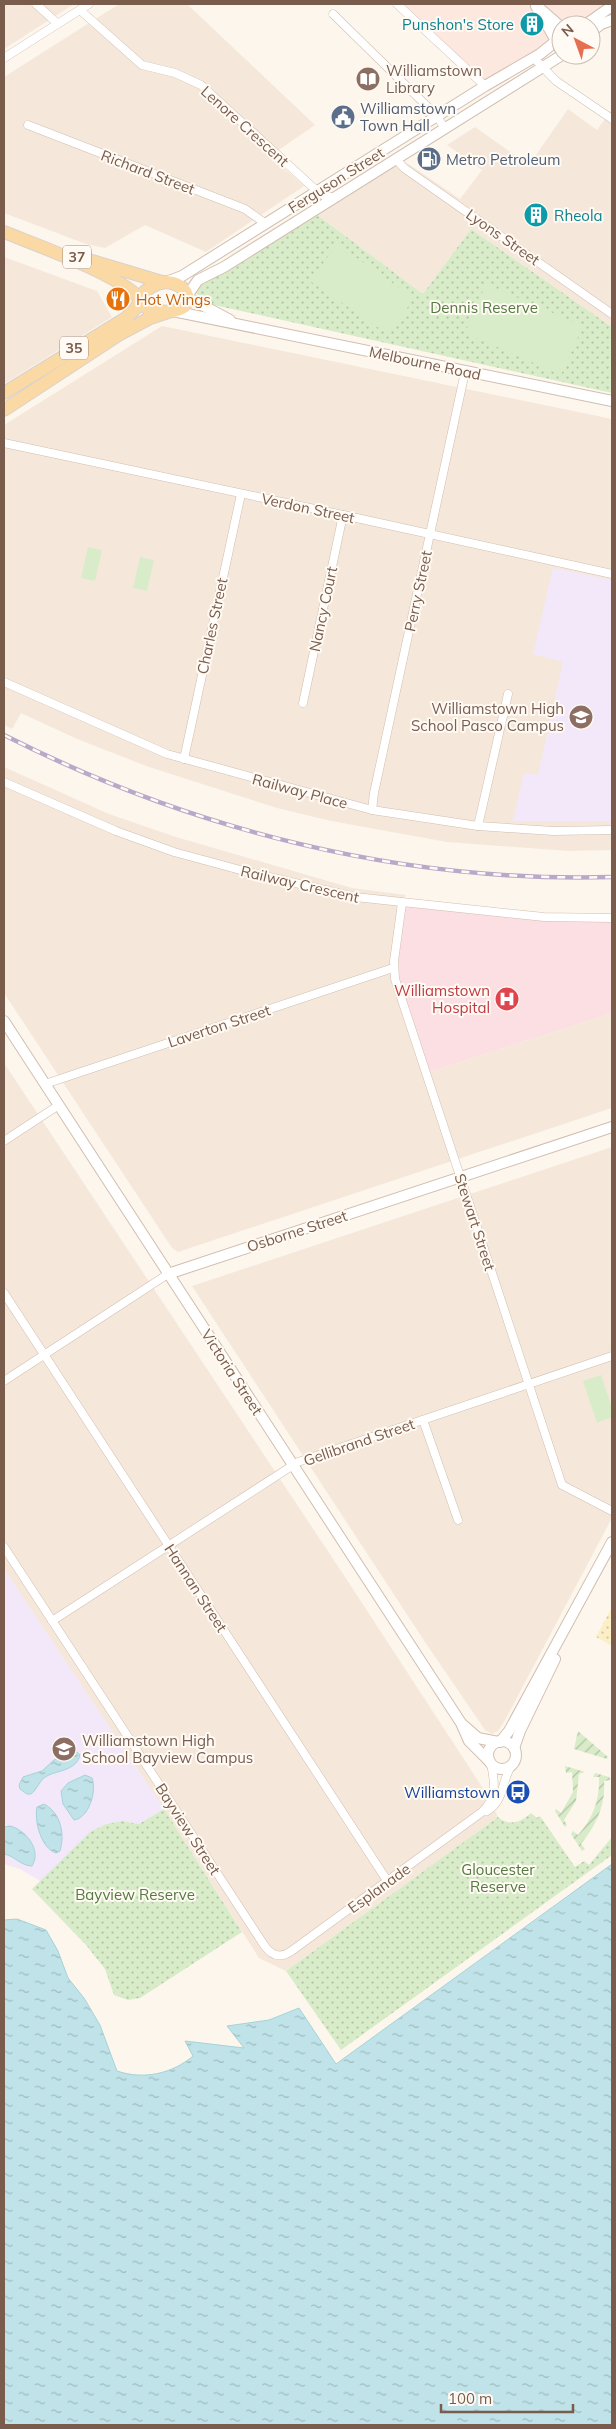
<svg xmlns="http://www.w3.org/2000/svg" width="616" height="2429" viewBox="0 0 616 2429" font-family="Mulish,sans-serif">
<defs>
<pattern id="grass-dots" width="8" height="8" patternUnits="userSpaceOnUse" patternTransform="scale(1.25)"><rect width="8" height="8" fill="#d8ecc9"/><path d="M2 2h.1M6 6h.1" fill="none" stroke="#b4c2a5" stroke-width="1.8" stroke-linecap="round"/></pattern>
<pattern id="sand-dots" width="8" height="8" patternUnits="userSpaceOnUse" patternTransform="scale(1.25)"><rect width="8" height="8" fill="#fcefc7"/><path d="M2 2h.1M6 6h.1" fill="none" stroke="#d1c5a4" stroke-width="1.8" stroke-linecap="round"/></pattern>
<pattern id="garden-furrows" width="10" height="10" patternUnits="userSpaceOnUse" patternTransform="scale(1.25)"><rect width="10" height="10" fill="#d8ecc9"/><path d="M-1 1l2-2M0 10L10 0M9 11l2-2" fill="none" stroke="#b4c2a5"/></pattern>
<pattern id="water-ripples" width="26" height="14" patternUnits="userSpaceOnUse" patternTransform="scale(1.25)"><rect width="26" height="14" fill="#bfe3e8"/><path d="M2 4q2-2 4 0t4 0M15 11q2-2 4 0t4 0" fill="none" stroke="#a0bbbe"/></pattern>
</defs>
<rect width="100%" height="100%" fill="#fdf6ec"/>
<g fill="#f5e8da">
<path d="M 4,4 L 74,4 L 4,49 Z"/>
<path d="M 119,4 L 187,4 L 315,125 L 270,156 L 304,186 L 206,252 L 145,225 L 105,248 L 86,244 L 4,213 L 4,77 Z"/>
<path d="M 568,109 L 597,130 L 612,109 L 612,327 L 471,229 L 423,294 L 316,214 L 404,161 L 460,199 L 482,170 L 447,145 L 475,127 L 529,165 Z"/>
<path d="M 4,257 L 97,291 L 112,317 L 4,384 Z"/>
<path d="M 162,326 L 612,419 L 612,850 L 569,851 L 447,842 L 331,821 L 277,808 L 149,767 L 77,739 L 21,713 L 12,729 L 4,725 L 4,425 Z"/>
<path d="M 4,767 L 109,814 L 176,837 L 352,888 L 406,895 L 402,903 L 426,1073 L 612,1013 L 612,1108 L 178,1252 L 172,1248 L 4,993 Z"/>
<path d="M 4,1063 L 349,1583 L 488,1796 L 498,1817 L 286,1971 L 259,1958 L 164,1809 L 4,1569 Z"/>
<path d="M 612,1147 L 612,1518 L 504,1722 L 498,1731 L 492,1734 L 485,1730 L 425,1642 L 192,1286 Z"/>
</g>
<path fill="#fde8e0" d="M 401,4 L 608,4 L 575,25 L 561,25 L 561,34 L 486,82 Z"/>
<g fill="#f3e8fa">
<path d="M 553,568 L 612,580 L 612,821 L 513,821 L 524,773 L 538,775 L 563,662 L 533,654 Z"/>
<path d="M 4,1569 L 164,1809 L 139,1824 L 122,1821 L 106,1824 L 90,1832 L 42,1882 L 20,1869 L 4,1864 Z"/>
</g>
<path fill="#fbdfe3" d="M 402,903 L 544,917 L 612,918 L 612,1013 L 426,1073 L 395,979 Z"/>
<g fill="url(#grass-dots)">
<path d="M 316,214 L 423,294 L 471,229 L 612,327 L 612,393 L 214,305 L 195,293 L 198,287 Z"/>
<path d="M 164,1809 L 242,1932 L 140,1998 L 128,2000 L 114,1995 L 105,1969 L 86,1945 L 32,1889 L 90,1832 L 106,1824 L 122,1821 L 139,1824 Z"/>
<path d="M 531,1813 L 537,1818 L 540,1816 L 575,1867 L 584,1861 L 589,1865 L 612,1837 L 612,1855 L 341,2050 L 286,1971 L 498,1817 C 510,1827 521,1822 531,1813 Z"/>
</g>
<path fill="url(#sand-dots)" d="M 612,1607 L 612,1646 L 596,1637 Z"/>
<g fill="url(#garden-furrows)">
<path d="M 578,1731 L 608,1757 L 607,1759 L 574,1749 Z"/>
<path d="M 565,1766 L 585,1772 L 579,1774 L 576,1801 L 564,1820 L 567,1825 L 565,1827 L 555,1811 L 556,1809 L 561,1813 L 573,1792 L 572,1772 L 566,1773 Z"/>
<path d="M 595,1773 L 609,1777 L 611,1780 L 604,1781 C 606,1805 596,1826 581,1844 L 585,1849 L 582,1851 L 571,1834 L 573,1831 L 578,1835 C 593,1818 600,1800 599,1777 L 593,1777 Z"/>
</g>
<g fill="#d8ecc9">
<path d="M 337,244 L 414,298 L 389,335 L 310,281 Z"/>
<path d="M 486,284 L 583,326 L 561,375 L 465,333 Z"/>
<path d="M 88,547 L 102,550 L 95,581 L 81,578 Z"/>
<path d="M 140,557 L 154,560 L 147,591 L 133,588 Z"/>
<path d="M 601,1375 L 612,1408 L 612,1417 L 597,1423 L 583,1381 Z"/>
</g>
<g fill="url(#water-ripples)" stroke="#a5d3da">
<path d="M 72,1752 L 77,1752 L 80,1755 C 76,1771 58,1770 47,1776 C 39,1780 38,1789 31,1794 L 27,1794 L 20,1789 L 19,1785 L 23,1777 L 42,1771 L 54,1760 Z"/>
<path d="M 85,1775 L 92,1778 C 97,1791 89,1818 74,1820 L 63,1804 L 61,1791 L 68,1783 Z"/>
<path d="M 44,1804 C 61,1813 65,1834 60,1851 L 56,1853 C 41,1848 34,1821 37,1807 Z"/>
<path d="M 10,1826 C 26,1830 42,1850 32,1866 C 21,1866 15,1856 4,1854 L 4,1827 Z"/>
<path d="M 612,1864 L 612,2425 L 4,2425 L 4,1920 L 17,1919 L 46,1930 L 58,1951 L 68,1978 L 84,1998 L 100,2025 L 117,2071 C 143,2080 172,2074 193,2056 L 185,2041 L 244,2048 L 227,2026 L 269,2020 L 299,2008 L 336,2064 Z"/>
</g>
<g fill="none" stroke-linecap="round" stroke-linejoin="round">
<defs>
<g id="minor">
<path d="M 36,4 L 58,24"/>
<path d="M 397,4 L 485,86"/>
<path d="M 80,10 L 142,65 L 175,73 L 201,85 L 318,192 L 326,197 L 334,197"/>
<path d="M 333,14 L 437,116 L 445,129"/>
<path d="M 4,58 L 89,4"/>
<path d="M 534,58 L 556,81 L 612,119"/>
<path d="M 28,125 L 245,209 L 266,224"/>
<path d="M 396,159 L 404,168 L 612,314"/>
<path d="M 4,443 L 343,515 L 612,574"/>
<path d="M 4,682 L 167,754 L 372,810 L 478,826 L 553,831 L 612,830"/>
<path d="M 303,703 L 343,515"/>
<path d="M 184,759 L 241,494"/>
<path d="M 4,782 L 116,831 L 174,852 L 244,871 L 355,897 L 544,917 L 612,918"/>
<path d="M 372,810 L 374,793 L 465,372"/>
<path d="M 478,826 L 508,694"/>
<path d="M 402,903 L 394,961 L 395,979 L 562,1485 L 612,1511"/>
<path d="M 45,1084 L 393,968"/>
<path d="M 4,1141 L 59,1105"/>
<path d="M 4,1293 L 388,1882"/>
<path d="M 4,1381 L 168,1274"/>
<path d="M 423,1420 L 458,1520"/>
<path d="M 4,1547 L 264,1945 C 271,1955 279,1959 290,1952 L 482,1812 C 497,1798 495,1782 491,1764"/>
<path d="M 52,1621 L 298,1462 L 612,1356"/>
<path d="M 487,1811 C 505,1801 501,1780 512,1765"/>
</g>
<g id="tertiary">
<path d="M 536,6 L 555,39"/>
<path d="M 537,6 L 561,27"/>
<path d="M 585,25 L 612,6"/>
<path d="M 591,32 L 601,24 L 612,20"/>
<path d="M 166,282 L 182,276 L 485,86 L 540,54 L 555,42"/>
<path d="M 187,296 L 198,280 L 224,267 L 562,55"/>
<path d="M 187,297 L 230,320"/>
<path d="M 173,311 L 612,401"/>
<path d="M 4,1021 L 461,1723 L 469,1741 L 490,1762"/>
<path d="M 168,1274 L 612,1127"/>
<path d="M 462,1724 L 478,1738 L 498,1742"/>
<circle cx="502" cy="1755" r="14"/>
<path d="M 500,1742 L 509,1731 L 612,1542"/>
<path d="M 514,1748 L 520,1731 L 555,1659"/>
</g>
<g id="primary">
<path d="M 4,232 C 36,245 118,274 139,298"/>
<path d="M 82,258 L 162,282"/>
<path d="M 166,282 C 178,283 186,288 188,299 L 184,307 C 171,314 145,315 139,298 C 146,289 156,283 166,282 Z"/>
<path d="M 4,393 L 126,318 L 136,308 L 140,300"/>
<path d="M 4,410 L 120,334 L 150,318 L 168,312"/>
</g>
</defs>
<use href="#minor" stroke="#d1beb0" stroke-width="9"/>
<use href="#tertiary" stroke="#d1beb0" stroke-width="12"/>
<use href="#primary" stroke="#dad1cd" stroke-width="14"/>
<use href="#minor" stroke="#fff" stroke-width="8"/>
<use href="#tertiary" stroke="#fff" stroke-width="10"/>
<use href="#primary" stroke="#fbd9a5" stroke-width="12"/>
<defs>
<path id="rail" d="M 4,735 C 191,830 402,883 612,877"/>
</defs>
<use href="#rail" stroke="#b9a8c9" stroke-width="4.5"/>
<use href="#rail" stroke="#fffaf3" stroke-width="2.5" stroke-dasharray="8" stroke-linecap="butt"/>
</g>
<defs>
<symbol id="building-disc" viewBox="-11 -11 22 22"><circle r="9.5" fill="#0f9aa8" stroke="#fffaf3"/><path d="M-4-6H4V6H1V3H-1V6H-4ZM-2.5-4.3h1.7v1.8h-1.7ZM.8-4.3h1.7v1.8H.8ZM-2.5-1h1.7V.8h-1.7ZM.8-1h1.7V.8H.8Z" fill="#fff"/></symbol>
<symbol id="library-disc" viewBox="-11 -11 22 22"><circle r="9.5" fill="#8d6e63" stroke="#fffaf3"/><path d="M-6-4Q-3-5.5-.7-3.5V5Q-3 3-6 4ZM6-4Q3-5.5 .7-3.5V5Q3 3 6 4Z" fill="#fff"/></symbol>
<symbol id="civic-disc" viewBox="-11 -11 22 22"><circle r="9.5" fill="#5c6f8a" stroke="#fffaf3"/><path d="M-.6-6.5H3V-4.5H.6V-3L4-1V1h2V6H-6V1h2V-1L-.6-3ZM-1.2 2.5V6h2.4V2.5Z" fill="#fff"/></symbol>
<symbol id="fuel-disc" viewBox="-11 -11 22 22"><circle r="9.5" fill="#5c6f8a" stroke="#fffaf3"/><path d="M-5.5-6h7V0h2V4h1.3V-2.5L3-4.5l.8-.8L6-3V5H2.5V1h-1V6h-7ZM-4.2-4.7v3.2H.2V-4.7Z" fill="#fff"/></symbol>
<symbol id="restaurant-disc" viewBox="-11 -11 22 22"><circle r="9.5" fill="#e8710a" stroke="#fffaf3"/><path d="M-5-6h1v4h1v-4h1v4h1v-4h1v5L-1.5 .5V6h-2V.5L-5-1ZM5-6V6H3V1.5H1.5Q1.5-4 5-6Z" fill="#fff"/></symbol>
<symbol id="school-disc" viewBox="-11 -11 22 22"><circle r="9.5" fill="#8d6e63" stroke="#fffaf3"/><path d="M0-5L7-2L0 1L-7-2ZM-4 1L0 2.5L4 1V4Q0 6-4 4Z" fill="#fff"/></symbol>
<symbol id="hospital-disc" viewBox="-11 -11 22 22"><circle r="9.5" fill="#e0444e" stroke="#fffaf3"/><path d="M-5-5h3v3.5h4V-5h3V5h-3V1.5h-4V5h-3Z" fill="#fff"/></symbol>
<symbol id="bus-disc" viewBox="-11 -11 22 22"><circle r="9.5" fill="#1a4fb4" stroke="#fffaf3"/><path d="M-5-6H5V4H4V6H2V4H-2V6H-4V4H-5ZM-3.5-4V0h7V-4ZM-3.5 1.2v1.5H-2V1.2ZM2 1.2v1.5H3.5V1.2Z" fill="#fff"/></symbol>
</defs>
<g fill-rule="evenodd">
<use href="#building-disc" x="518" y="10" width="28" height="28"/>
<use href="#library-disc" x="354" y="65" width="28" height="28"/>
<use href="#civic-disc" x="329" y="103" width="28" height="28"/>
<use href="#fuel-disc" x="415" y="145" width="28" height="28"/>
<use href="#building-disc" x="522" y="201" width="28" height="28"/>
<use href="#restaurant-disc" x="104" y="285" width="28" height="28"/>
<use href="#school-disc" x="567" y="703" width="28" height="28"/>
<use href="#hospital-disc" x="493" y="985" width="28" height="28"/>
<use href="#school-disc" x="50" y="1735" width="28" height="28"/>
<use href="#bus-disc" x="504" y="1778" width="28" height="28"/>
</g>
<g text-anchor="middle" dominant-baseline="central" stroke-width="4" stroke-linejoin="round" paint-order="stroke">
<g fill="#fffaf3" stroke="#a28b7f" stroke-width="1">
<rect x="63" y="245.5" width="28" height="23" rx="4"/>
<rect x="60" y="336.5" width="28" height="23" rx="4"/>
</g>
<g font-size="14" font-weight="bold" fill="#7a5c4d">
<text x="77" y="257">37</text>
<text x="74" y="348">35</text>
</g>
<g font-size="15" fill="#0d838f" stroke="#fffaf3" text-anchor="end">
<text x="514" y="24">Punshon's Store</text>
<text x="554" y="215" text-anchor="start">Rheola</text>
</g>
<g font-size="15" fill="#785e54" stroke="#fffaf3" text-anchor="start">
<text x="386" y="70">Williamstown<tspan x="386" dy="17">Library</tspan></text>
<text x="564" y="708" text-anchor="end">Williamstown High<tspan x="564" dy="17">School Pasco Campus</tspan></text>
<text x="82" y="1740">Williamstown High<tspan x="82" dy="17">School Bayview Campus</tspan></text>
</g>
<g font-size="15" fill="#4e5e75" stroke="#fffaf3" text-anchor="start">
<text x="360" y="108">Williamstown<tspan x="360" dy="17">Town Hall</tspan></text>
<text x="446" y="159">Metro Petroleum</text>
</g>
<g font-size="15" fill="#7a5c4d" stroke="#fffaf3">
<text transform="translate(245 126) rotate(42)">Lenore Crescent</text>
<text transform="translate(148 172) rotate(21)">Richard Street</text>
<text transform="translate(336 180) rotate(-32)">Ferguson Street</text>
<text transform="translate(503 237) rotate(35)">Lyons Street</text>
<text transform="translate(425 363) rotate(12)">Melbourne Road</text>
<text transform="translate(308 508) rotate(12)">Verdon Street</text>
<text transform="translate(418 591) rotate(-78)">Perry Street</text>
<text transform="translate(323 609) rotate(-78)">Nancy Court</text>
<text transform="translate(212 626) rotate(-78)">Charles Street</text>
<text transform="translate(300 791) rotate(15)">Railway Place</text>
<text transform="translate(300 884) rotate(13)">Railway Crescent</text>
<text transform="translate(219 1026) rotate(-18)">Laverton Street</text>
<text transform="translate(475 1222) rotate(72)">Stewart Street</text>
<text transform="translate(297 1231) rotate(-18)">Osborne Street</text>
<text transform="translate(232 1372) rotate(57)">Victoria Street</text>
<text transform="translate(359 1442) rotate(-19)">Gellibrand Street</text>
<text transform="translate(196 1588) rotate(57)">Hannan Street</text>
<text transform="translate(188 1829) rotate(57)">Bayview Street</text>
<text transform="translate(379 1888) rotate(-36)">Esplanade</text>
</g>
<g font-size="15" fill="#c56008" stroke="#fffaf3" text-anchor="start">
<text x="136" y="299">Hot Wings</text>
</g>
<g font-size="15" fill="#537a41" stroke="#fffaf3">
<text x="484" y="307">Dennis Reserve</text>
<text x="498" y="1869">Gloucester<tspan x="498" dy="17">Reserve</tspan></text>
<text x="135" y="1894">Bayview Reserve</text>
</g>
<g font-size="15" fill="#be3a42" stroke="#fffaf3" text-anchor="end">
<text x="490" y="990">Williamstown<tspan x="490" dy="17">Hospital</tspan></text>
</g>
<g font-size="15" fill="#164399" stroke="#fffaf3" text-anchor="end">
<text x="500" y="1792">Williamstown</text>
</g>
</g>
<rect width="616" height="2429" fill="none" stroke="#7a5c4d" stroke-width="10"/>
<g transform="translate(576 40) rotate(319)"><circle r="24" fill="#fffaf3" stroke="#cabbb1"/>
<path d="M0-4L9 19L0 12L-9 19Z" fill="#e76f51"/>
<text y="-8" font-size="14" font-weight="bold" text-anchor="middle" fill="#7a5c4d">N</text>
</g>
<path d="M441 2404v8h132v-8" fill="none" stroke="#7a5c4d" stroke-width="2.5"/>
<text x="448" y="2404" font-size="15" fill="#7a5c4d" stroke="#fffaf3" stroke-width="4" paint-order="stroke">100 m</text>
</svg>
